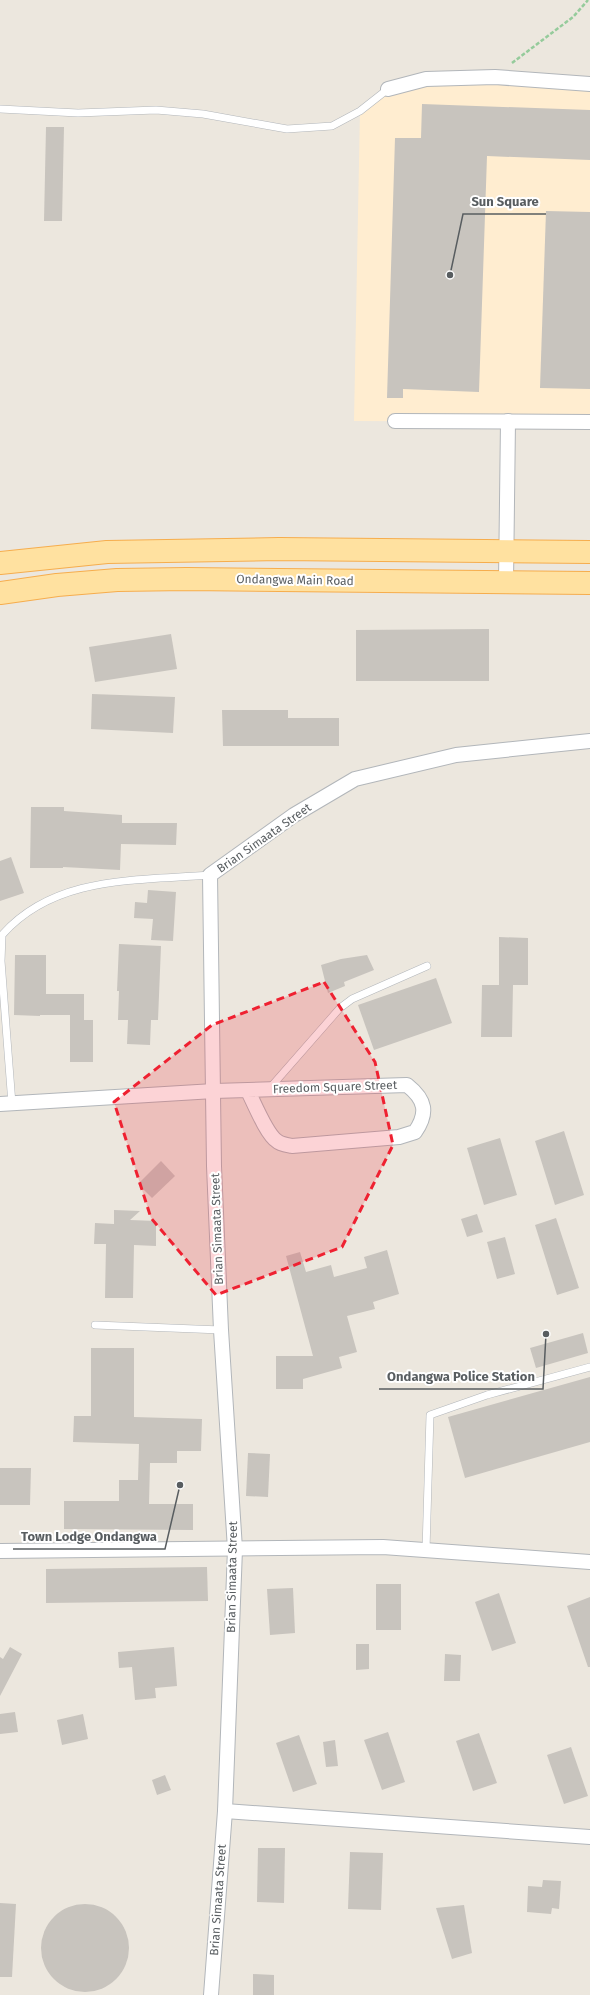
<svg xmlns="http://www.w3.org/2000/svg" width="590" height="1995" viewBox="0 0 590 1995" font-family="'Fira Sans',sans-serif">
<rect width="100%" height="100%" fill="#ece7de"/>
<path fill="#ffedd0" d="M 426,79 L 590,83 L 590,422 L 354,421 L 360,111 L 388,89 Z"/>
<g fill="#c8c4be">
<path d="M 422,104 L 590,110 L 590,160 L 487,156 L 479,392 L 403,389 L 403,398 L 387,398 L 395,138 L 421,138 Z"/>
<path d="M 46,127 L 64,127 L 62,221 L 44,221 Z"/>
<path d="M 546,211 L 590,212 L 590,389 L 540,388 Z"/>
<path d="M 489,629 L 489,681 L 356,681 L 356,630 Z"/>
<path d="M 171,634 L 177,669 L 95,682 L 89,647 Z"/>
<path d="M 92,694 L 175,697 L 173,733 L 91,729 Z"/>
<path d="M 222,710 L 288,710 L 288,718 L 339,718 L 339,746 L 223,746 Z"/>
<path d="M 31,807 L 64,807 L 64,811 L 122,815 L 122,823 L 177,823 L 176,845 L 121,844 L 120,870 L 63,867 L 63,868 L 30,868 Z"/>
<path d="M 11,857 L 24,893 L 0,901 L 0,861 Z"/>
<path d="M 148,890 L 176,892 L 173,941 L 151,940 L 153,919 L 134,918 L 135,902 L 147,903 Z"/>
<path d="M 499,937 L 528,938 L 528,985 L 513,985 L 512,1037 L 481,1037 L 482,985 L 499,985 Z"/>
<path d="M 119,944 L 161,946 L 158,1020 L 151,1020 L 150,1045 L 127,1044 L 128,1020 L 118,1020 L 119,991 L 117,991 Z"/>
<path d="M 15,955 L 46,955 L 46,994 L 84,994 L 84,1020 L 93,1020 L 93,1062 L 70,1062 L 70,1015 L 40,1015 L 40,1016 L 14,1015 Z"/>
<path d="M 367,955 L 374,970 L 344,982 L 345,986 L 328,993 L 321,965 L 341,959 Z"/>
<path d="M 436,978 L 452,1023 L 374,1050 L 358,1005 Z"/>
<path d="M 564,1131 L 584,1195 L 555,1205 L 535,1141 Z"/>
<path d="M 500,1138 L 517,1195 L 484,1205 L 467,1148 Z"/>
<path d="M 161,1161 L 175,1176 L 152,1198 L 138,1184 Z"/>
<path d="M 114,1210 L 140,1211 L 130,1220 L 156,1221 L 156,1246 L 134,1245 L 133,1298 L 105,1298 L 106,1244 L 94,1244 L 95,1223 L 114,1224 Z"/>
<path d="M 477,1214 L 483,1232 L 467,1237 L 461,1219 Z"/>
<path d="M 556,1218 L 579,1288 L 557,1295 L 535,1225 Z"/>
<path d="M 505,1237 L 515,1274 L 497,1279 L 487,1242 Z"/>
<path d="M 387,1250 L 399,1294 L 373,1302 L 375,1309 L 347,1316 L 357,1352 L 339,1357 L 342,1368 L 303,1379 L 303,1389 L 276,1389 L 276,1356 L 313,1356 L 286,1256 L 300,1252 L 306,1272 L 331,1265 L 334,1277 L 367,1268 L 364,1257 Z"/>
<path d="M 583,1333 L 588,1353 L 536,1368 L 530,1348 Z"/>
<path d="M 91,1348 L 134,1348 L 134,1417 L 202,1419 L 201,1451 L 177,1451 L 177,1463 L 150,1463 L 149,1504 L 193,1504 L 193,1530 L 64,1529 L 64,1501 L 119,1501 L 119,1480 L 138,1480 L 139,1444 L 73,1442 L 74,1416 L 91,1416 Z"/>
<path d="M 590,1377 L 590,1442 L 465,1478 L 448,1417 Z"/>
<path d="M 248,1453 L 270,1454 L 268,1497 L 246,1496 Z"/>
<path d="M 0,1468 L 31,1468 L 30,1505 L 0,1505 Z"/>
<path d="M 207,1567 L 208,1601 L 46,1603 L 46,1569 Z"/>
<rect x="376" y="1584" width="25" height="46"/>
<path d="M 293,1588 L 295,1633 L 270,1635 L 267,1589 Z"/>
<path d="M 499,1593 L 516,1643 L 492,1651 L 475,1602 Z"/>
<path d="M 590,1597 L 590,1667 L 588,1667 L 567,1606 Z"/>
<path d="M 356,1644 L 369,1644 L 369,1669 L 356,1670 Z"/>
<path d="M 10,1647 L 22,1654 L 0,1696 L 0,1657 L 3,1659 Z"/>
<path d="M 174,1647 L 177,1686 L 155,1688 L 156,1698 L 135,1700 L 132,1667 L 119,1668 L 118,1652 Z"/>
<path d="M 445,1654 L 461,1655 L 460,1681 L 444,1681 Z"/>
<path d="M 15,1712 L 18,1732 L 0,1734 L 0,1714 Z"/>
<path d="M 83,1714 L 88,1739 L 62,1745 L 57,1720 Z"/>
<path d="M 388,1732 L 405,1782 L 382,1790 L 364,1740 Z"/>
<path d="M 479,1733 L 497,1783 L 473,1791 L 456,1741 Z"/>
<path d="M 299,1735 L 317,1784 L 293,1792 L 276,1743 Z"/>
<path d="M 335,1740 L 338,1766 L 326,1767 L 323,1742 Z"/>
<path d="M 571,1747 L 588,1796 L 564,1804 L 547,1755 Z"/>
<path d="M 165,1775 L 171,1790 L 157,1795 L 152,1780 Z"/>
<path d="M 258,1848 L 285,1848 L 284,1903 L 257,1902 Z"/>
<path d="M 350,1852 L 383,1853 L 381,1910 L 348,1909 Z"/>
<path d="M 543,1880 L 561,1881 L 559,1909 L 552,1908 L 551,1914 L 527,1912 L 528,1886 L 542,1887 Z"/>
<path d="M 0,1903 L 16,1904 L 12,1977 L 0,1977 Z"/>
<circle cx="85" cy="1948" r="44"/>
<path d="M 464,1905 L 472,1953 L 452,1959 L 436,1908 Z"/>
<path d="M 253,1974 L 274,1975 L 274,1995 L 253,1995 Z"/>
</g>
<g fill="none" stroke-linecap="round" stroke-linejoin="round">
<defs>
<g id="lane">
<path d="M 0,109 L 78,113 L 156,110 L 203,114 L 287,129 L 332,126 L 360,111 L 388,89"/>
<path d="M 269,1089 L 340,1008 L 352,999 L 427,966"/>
<path d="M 12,1104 L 1,961 L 2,935 C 55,875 137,881 210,875"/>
<path d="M 95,1325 L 221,1330"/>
<path d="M 426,1550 L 430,1415 L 487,1395 L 590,1367"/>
</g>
<g id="street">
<path d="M 388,89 L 426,79 L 495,77 L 590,84"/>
<path d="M 395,421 L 590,422"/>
<path d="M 506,582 L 508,421"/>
<path d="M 0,1104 L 214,1091 L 407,1085 C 426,1100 428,1113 415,1132 L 399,1137 L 292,1146 C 287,1145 280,1144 277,1141 C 267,1135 254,1103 248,1091"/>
<path d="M 0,1551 L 383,1547 L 590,1562"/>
<path d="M 225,1811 L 590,1837"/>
<path d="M 211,1995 L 225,1811 L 235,1549 L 221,1330 L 214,1166 L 210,875 L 294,815 L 355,779 L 456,755 L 590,741"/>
</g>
<g id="primary">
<path d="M 0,563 L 107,552 L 279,549 L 590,552"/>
<path d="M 0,593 L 57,585 L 117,580 L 187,579 L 590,583"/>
</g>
</defs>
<use href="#lane" stroke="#b2b6ba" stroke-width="8"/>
<use href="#street" stroke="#b2b6ba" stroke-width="16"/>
<use href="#primary" stroke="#f6ad4d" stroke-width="24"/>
<path stroke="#95cb9b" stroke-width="2.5" stroke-dasharray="4 2" stroke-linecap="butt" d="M 512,63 L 573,17 L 588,0"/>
<use href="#lane" stroke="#fff" stroke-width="7"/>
<use href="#street" stroke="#fff" stroke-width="14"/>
<use href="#primary" stroke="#ffe1a0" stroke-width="22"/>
</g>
<path fill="#ef2131" fill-opacity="0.2" stroke="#ef2131" stroke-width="3" stroke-dasharray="8 5" stroke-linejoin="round" d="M 324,982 L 375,1062 L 393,1145 L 342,1247 L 216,1295 L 151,1218 L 114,1102 L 212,1025 Z"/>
<g text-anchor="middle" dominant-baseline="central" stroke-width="4" stroke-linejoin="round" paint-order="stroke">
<g font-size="12" fill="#585d60" stroke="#fff">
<text transform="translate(295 580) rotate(1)">Ondangwa Main Road</text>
<text transform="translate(264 838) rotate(-35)">Brian Simaata Street</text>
<text transform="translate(335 1087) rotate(-2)">Freedom Square Street</text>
<text transform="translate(217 1229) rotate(-92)">Brian Simaata Street</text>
<text transform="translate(232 1577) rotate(-89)">Brian Simaata Street</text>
<text transform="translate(218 1900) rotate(-86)">Brian Simaata Street</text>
</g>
</g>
<path fill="none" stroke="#585d60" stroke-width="1.5" d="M450 275L463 214H546M546 1334L543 1389H379M180 1485L165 1549H13"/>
<g fill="#585d60" stroke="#fff" stroke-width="1.5">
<circle cx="450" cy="275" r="4"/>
<circle cx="546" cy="1334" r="4"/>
<circle cx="180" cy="1485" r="4"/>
</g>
<g font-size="13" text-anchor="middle" font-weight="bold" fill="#585d60" stroke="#fff" stroke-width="4" stroke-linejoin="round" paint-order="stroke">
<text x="505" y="206">Sun Square</text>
<text x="461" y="1381">Ondangwa Police Station</text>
<text x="89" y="1541">Town Lodge Ondangwa</text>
</g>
</svg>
